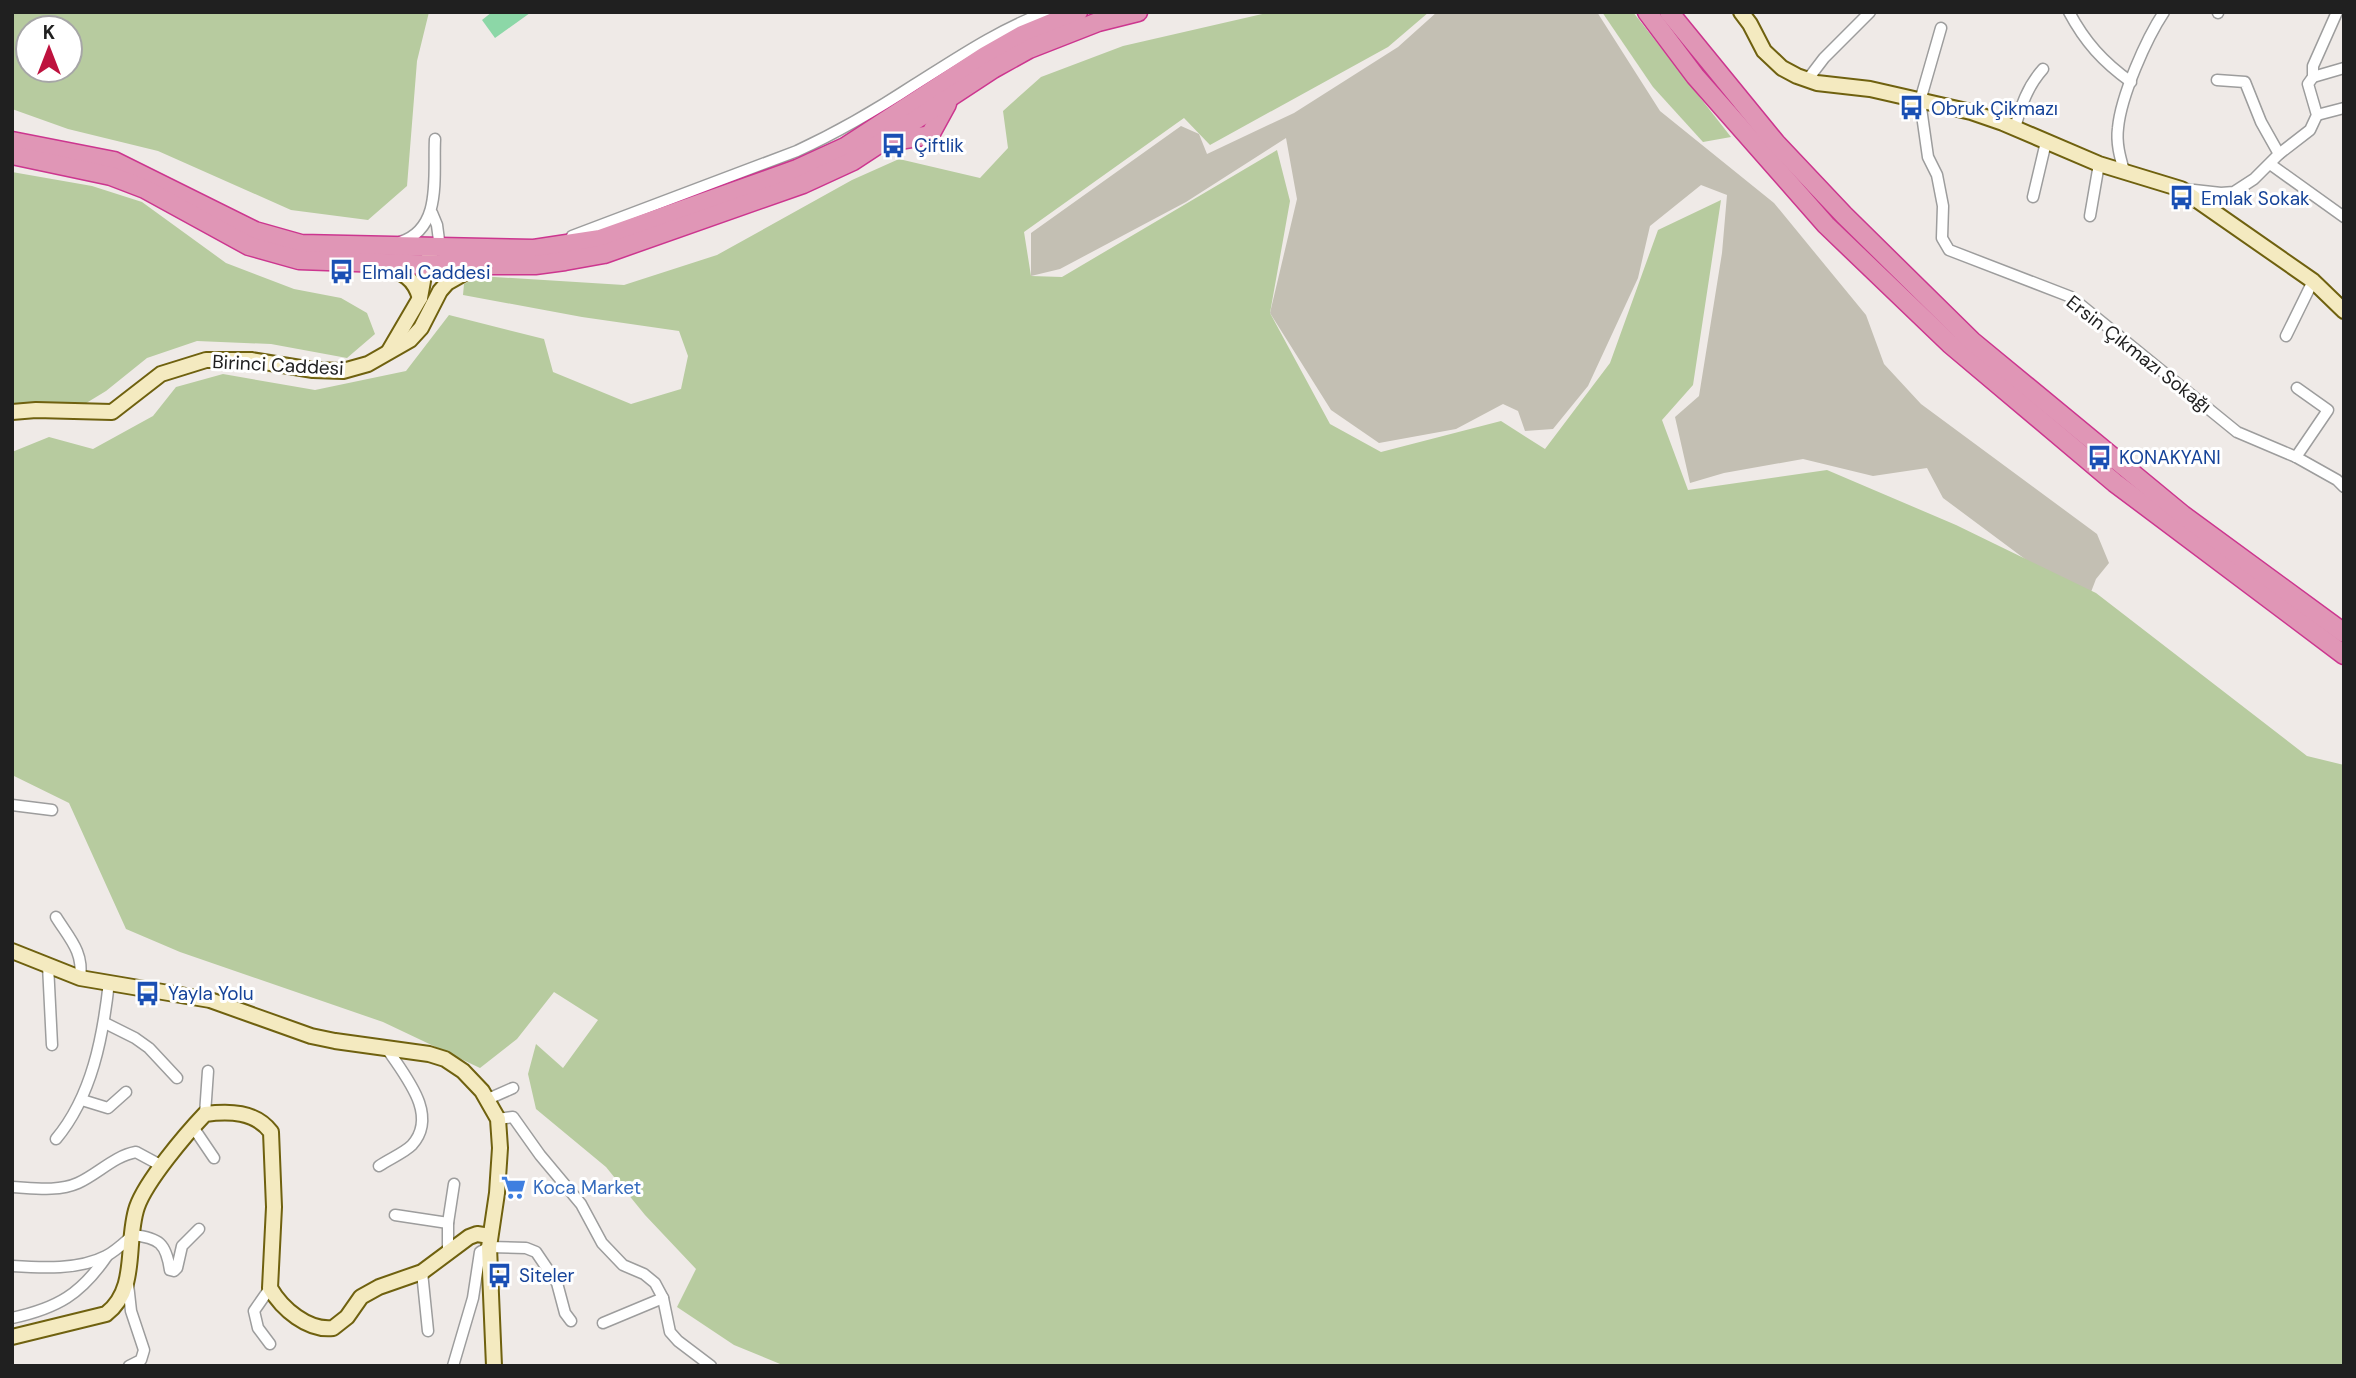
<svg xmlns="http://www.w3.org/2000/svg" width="2356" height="1378" viewBox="0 0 2356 1378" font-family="'DM Sans',sans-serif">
<rect width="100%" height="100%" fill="#efeae7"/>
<path fill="#c3bfb3" d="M 1437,12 L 1597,12 L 1660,111 L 1774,203 L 1866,315 L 1884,364 L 1921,404 L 2097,534 L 2109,563 L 2096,579 L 2091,592 L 2056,582 L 1943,498 L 1927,468 L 1873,476 L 1803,459 L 1724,473 L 1690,483 L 1675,417 L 1699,396 L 1722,253 L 1727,195 L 1701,185 L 1650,226 L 1638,278 L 1588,386 L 1553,429 L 1525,431 L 1518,411 L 1503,404 L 1456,429 L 1379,443 L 1331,410 L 1270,313 L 1297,199 L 1286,138 L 1186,202 L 1060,269 L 1031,276 L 1031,233 L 1181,126 L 1199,134 L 1207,154 L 1294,113 L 1398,47 Z"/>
<g fill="#b7cb9f" fill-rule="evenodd">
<path d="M 12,12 L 429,12 L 417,61 L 407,186 L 368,220 L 291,210 L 158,151 L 68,129 L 12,109 ZM 28,28 L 70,28 L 70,70 L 28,70 Z"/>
<path d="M 1271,12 L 1429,12 L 1388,47 L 1210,145 L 1184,118 L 1024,232 L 1031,276 L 1062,277 L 1277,150 L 1290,201 L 1270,313 L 1330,424 L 1381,452 L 1501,421 L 1545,449 L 1610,363 L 1658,230 L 1721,200 L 1693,385 L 1662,420 L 1688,490 L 1827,470 L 1956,525 L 2096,593 L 2307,756 L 2344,765 L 2344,1366 L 785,1366 L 734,1345 L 677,1307 L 696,1269 L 645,1215 L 606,1167 L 536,1109 L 528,1074 L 536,1044 L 563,1068 L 598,1020 L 554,992 L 517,1039 L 480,1068 L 383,1022 L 180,952 L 126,929 L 69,803 L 12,775 L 12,452 L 49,437 L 93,449 L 153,416 L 176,387 L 223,374 L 315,390 L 406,371 L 449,315 L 544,339 L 553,372 L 631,404 L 681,389 L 688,356 L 679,331 L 582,317 L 463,295 L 464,284 L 478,276 L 624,285 L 717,255 L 852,180 L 899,159 L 980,178 L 1008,148 L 1003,111 L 1041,77 L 1123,46 Z"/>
<path d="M 1602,12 L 1633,12 L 1731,137 L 1703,142 L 1653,87 Z"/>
<path d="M 12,172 L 92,186 L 142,202 L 226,263 L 294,289 L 341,298 L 367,313 L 375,334 L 347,358 L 271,344 L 197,341 L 147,358 L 106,391 L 83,405 L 12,405 Z"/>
</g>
<path fill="#8cd7a7" d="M 492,12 L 529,12 L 530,13 L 495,38 L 482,20 Z"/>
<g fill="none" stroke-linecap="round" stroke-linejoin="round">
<defs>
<g id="street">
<path d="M 2069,12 C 2085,42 2103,62 2131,82"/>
<path d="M 2218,12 L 2218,13"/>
<path d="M 1941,28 L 1920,101 L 1928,157 L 1937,175 L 1943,206 L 1942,238 L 1949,250 L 2071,297 L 2237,432 L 2296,457 L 2337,480 L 2344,487"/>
<path d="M 2313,77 L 2344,68"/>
<path d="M 1808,79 L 1824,58 L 1870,12"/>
<path d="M 2217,80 L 2245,82 L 2261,122 L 2279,154"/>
<path d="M 2317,115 L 2344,108"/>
<path d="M 2015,128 C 2021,106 2027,87 2043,69"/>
<path d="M 2270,164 L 2344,217"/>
<path d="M 2124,171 C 2120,157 2116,143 2118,128 C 2121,96 2146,39 2164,12"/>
<path d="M 2185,189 L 2221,193 L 2234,192 L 2254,179 L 2279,154 L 2310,130 L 2317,115 L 2308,84 L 2313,77 L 2313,66 L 2337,12"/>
<path d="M 2033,197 L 2046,142"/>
<path d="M 432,213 L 437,225 L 440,248"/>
<path d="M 2090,216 L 2099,164"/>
<path d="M 572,236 L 797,151 C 838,132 876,110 914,85 C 957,58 998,30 1046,12"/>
<path d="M 400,242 C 443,229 433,175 435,139"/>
<path d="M 2286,336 L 2313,281"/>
<path d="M 2296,457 L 2328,410 L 2297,388"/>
<path d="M 12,805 L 52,810"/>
<path d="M 56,917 C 69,938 84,952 80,978"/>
<path d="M 48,965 L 52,1045"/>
<path d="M 105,1023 L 135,1038 L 149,1048 L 177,1078"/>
<path d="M 488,1099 L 513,1088"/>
<path d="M 82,1100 L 108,1108 L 126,1092"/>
<path d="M 205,1114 L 208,1071"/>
<path d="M 498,1119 L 513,1117 L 540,1155 L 581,1204 L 602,1243 L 623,1265 L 644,1274 L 655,1283 L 663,1298 L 670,1332 L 678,1341 L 711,1366"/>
<path d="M 193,1127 L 214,1158"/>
<path d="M 56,1139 C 92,1096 103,1037 109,982"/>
<path d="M 379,1166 C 389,1159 404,1153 412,1145 C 440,1114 403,1074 386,1047"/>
<path d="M 12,1187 C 33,1188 58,1192 78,1183 C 98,1174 114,1156 136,1152 L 162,1166"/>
<path d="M 395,1215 L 448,1223"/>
<path d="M 448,1254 L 448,1223 L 454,1184"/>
<path d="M 12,1266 C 42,1268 79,1270 106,1256 C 116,1251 125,1242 133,1235 C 159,1238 166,1243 170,1270 L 174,1271 L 177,1268 L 182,1246 L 199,1229"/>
<path d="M 422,1272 L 428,1331"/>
<path d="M 128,1284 L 131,1311 L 144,1350 L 141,1360 L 129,1366"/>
<path d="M 270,1288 L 254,1311 L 258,1328 L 270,1344"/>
<path d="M 12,1318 C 58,1308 81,1294 107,1256"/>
<path d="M 603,1323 L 663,1298"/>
<path d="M 453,1366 L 473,1298 L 480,1252 L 489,1247 L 526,1248 L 536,1252 L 557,1283 L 565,1313 L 571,1321"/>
</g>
<g id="secondary">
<path d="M 1741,12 L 1750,24 L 1764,51 L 1782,68 L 1797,76 L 1817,83 L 1870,89 L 1971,112 L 2003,123 L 2099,164 L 2181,189 L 2313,281 L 2344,311"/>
<path d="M 384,268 C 403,272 414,278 420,298"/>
<path d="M 389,351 L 420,298 L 426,264 L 430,255"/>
<path d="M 12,412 L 36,410 L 112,412 L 161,374 L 206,360 L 251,360 L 313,370 L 343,371 L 368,364 L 410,340 L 421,328 L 440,291 L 447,283 L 477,266"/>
<path d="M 12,951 L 80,978 L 210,1000 L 311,1036 L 335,1041 L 429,1054 L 445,1059 L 463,1071 L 482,1091 L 498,1119 L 500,1148 L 497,1193 L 489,1247 L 494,1366"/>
<path d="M 12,1337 L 106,1314 C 139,1289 125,1242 137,1207 C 146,1181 186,1134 205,1114 C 229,1111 255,1111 271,1132 L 274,1207 L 270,1288 C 282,1309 308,1331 333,1328 L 347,1317 L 361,1297 L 379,1287 L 422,1272 L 469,1237 L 477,1234 L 490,1236"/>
</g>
<g id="highway">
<path d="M 1647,12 L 1695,76 L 1826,225 L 1950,344 L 2115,483 L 2344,655"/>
<path d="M 1669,12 L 1776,143 L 1844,215 L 1972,341 L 2183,515 L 2344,633"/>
<path d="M 12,141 L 114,161 L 255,231 L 301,244 L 534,249 L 600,239 L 797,169 L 845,147 L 985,56 L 1022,35 L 1078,12"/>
<path d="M 889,142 L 930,135 L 947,104"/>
<path d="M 12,155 L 111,176 L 145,189 L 249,246 L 299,260 L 439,265 L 535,265 L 565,261 L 604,254 L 803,184 L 853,161 L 993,69 L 1029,49 L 1098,22 L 1138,12"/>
</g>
</defs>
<use href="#street" stroke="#9d9d9d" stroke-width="13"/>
<use href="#secondary" stroke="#6f610f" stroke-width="18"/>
<use href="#highway" stroke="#cc368f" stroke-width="21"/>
<use href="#street" stroke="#fff" stroke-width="10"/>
<use href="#secondary" stroke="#f4eac0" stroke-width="14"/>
<use href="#highway" stroke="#e096b6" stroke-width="18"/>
</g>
<defs>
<symbol id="bus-bare" viewBox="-9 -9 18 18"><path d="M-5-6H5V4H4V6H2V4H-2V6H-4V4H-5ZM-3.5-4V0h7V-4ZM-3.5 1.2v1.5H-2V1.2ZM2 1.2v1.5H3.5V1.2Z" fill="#1a4fb4" stroke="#fff" stroke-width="2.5" paint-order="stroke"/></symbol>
<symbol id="supermarket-bare" viewBox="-9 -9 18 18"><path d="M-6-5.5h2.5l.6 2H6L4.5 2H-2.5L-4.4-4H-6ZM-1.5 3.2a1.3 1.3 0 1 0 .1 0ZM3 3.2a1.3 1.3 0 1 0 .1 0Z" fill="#3f7fe0" stroke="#fff" stroke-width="2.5" paint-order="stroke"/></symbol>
</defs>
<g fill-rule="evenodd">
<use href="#bus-bare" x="1894" y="90" width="35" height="35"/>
<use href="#bus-bare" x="876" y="128" width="35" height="35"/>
<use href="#bus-bare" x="2164" y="180" width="35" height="35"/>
<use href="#bus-bare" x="324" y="254" width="35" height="35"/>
<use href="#bus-bare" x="2082" y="440" width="35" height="35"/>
<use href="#bus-bare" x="130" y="976" width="35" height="35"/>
<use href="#supermarket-bare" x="496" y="1170" width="35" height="35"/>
<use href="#bus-bare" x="482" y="1258" width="35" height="35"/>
</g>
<g text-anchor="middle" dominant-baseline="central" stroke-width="6" stroke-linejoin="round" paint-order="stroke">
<g font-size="19" fill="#164399" stroke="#fff" text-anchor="start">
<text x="1931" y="108">Obruk Çikmazı</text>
<text x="914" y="145">Çi̇ftli̇k</text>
<text x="2201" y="198">Emlak Sokak</text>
<text x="362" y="272">Elmalı Caddesi</text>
<text x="2119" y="457">KONAKYANI</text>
<text x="168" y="993">Yayla Yolu</text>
<text x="519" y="1275">Siteler</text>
</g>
<g font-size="19" fill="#202020" stroke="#fff">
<text transform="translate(2139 354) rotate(38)">Ersin Çıkmazı Sokağı</text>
<text transform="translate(278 365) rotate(3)">Birinci Caddesi</text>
</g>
<g font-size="19" fill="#366cbe" stroke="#fff" text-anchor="start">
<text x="533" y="1187">Koca Market</text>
</g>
</g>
<rect width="2356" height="1378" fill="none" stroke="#202020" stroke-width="28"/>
<g transform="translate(49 49)"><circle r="33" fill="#ffffff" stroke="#a6a6a6" stroke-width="2"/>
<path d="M0-5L12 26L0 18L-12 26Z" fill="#be123e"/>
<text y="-10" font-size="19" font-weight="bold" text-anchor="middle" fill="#202020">K</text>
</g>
</svg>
